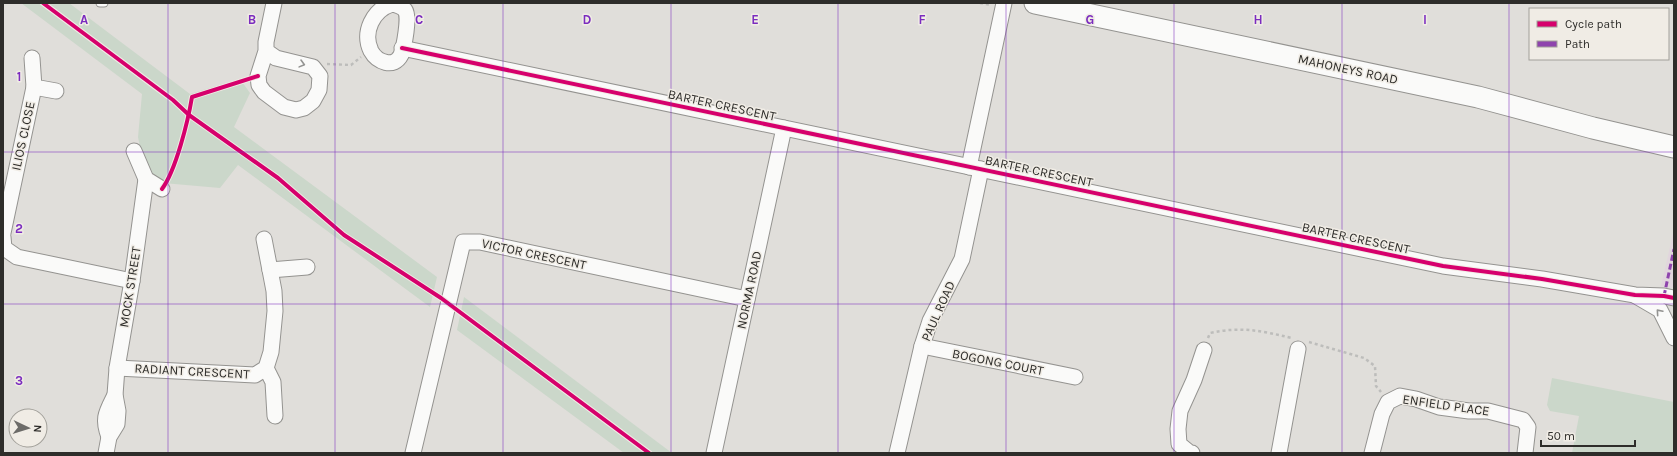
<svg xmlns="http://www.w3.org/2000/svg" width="1677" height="456" viewBox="0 0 1677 456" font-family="Karla,sans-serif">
<rect width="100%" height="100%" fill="#e0deda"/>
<path fill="#e1d6dd" d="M 1674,229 L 1674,288 L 1661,286 Z"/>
<g fill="#cbd7ca">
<path d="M 21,3 L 69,3 L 190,94 L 240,79 L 250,93 L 234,127 L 437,277 L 430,307 L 238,165 L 220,188 L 163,183 L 151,173 L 142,158 L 138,137 L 142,94 Z"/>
<path d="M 464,297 L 672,453 L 624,453 L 457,330 Z"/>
<path d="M 1552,378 L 1674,402 L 1674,453 L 1572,453 L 1579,416 L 1550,411 L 1547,405 Z"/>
</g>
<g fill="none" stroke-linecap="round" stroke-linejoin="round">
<defs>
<path id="lane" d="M 100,3 L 104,3"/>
<g id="street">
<path d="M 392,4 C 397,5 401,6 405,10 C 410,17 404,47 401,55 C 394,69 377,62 371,51 C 362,32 373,10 392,4 Z"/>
<path d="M 402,48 L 1443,266 L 1542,279 L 1635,295 L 1664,296 L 1674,298"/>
<path d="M 266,51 L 276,58 L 313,67 L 320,76 L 319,90 L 313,101 L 304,108 L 296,110 L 284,107 L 264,92 L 259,85 L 258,76 L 266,51 L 266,42 L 274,3"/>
<path d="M 32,58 L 34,87 L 56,91"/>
<path d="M 134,151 L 146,179 L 162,189"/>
<path d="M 969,167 L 1004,3"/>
<path d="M 3,233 L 34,87"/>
<path d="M 3,237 L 4,248 L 17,257 L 132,281"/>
<path d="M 264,239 L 270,270 L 307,267"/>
<path d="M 1636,296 L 1660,310 L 1674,338"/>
<path d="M 922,346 L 1075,377"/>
<path d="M 117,368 L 255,375 L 266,368 L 271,352 L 275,311 L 274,291 L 270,270"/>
<path d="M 266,368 L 273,382 L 275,416"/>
<path d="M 109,437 C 102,418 106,413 115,395"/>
<path d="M 106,453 L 109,437 L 117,424 L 118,411 L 115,395 L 117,368 L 132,281 L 146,179"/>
<path d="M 413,453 L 463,242 L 480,242 L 747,299"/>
<path d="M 714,453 L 784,128"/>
<path d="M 897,453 L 922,346 L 930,321 L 962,259 L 981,169"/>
<path d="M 1192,453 L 1190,453 L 1179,444 L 1178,429 L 1180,411 L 1194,380 L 1204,350"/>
<path d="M 1279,453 L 1298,349"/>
<path d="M 1372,453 L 1382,414 L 1388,402 L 1400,396 L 1416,399 L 1439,407 L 1469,411 L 1488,411 L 1523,420 L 1528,427 L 1525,453"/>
</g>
<path id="secondary" d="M 1035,3 L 1478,97 L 1593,128 L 1674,147"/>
</defs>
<use href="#lane" stroke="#949390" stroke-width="9"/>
<use href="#street" stroke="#949390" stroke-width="17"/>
<use href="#secondary" stroke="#949390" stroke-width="23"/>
<g stroke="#bdbdbb" stroke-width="2.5" stroke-dasharray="3 3" stroke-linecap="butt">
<path d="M 980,3 L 991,5"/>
<path d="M 327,64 L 351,65 L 361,57"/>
<path d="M 1208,338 L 1210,333 C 1242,326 1261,331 1292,338"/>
<path d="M 1309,342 L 1364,358 L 1375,366 L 1376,386 L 1381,392"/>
</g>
<use href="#lane" stroke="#fafaf9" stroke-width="7"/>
<use href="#street" stroke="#fafaf9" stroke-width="15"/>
<use href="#secondary" stroke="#fafaf9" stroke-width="21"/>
<path stroke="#8e44ad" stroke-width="3" stroke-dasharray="6 3" stroke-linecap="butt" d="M 1664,296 L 1674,249"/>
<defs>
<g id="cycleway">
<path d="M 43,3 L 173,100 L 189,115 L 278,178 L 344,235 L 441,298 L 649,453"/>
<path d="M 402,48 L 1443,266 L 1542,279 L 1635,295 L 1664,296 L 1674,298"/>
<path d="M 162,189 C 176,170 188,121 192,97 L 258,76"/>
</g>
</defs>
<use href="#cycleway" stroke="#f0ece5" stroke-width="6"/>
<use href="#cycleway" stroke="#d6006c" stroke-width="4"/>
</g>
<defs><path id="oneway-chevron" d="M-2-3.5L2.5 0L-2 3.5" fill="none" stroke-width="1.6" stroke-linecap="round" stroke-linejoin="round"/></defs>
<g stroke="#949492">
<use href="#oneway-chevron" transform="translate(302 64) rotate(15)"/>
<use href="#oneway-chevron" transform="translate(1659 312) rotate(-131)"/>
</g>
<path fill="none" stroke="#7b2cbf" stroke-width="1" stroke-opacity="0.55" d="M 168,3 L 168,453M 335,3 L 335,453M 503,3 L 503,453M 671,3 L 671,453M 838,3 L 838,453M 1006,3 L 1006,453M 1174,3 L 1174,453M 1342,3 L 1342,453M 1509,3 L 1509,453M 3,152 L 1674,152M 3,304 L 1674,304"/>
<g text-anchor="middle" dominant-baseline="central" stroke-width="3" stroke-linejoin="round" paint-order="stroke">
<g font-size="13" fill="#2e2d2a" stroke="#f0ece5">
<text transform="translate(1348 69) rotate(12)">MAHONEYS ROAD</text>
<text transform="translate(722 105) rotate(12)">BARTER CRESCENT</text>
<text transform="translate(23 136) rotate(-78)">ILIOS CLOSE</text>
<text transform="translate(1039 171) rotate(12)">BARTER CRESCENT</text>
<text transform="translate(1356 238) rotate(12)">BARTER CRESCENT</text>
<text transform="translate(534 254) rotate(12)">VICTOR CRESCENT</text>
<text transform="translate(130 287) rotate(-81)">MOCK STREET</text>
<text transform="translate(749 290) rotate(-78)">NORMA ROAD</text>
<text transform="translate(938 311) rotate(-66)">PAUL ROAD</text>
<text transform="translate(998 362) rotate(11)">BOGONG COURT</text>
<text transform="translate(192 371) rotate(3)">RADIANT CRESCENT</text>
<text transform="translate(1446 405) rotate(8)">ENFIELD PLACE</text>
</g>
</g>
<g font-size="13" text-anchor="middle" font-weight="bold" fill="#7b2cbf" stroke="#f0ece5" stroke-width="3" stroke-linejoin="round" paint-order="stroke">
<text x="84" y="24">A</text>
<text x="252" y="24">B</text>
<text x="419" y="24">C</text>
<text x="587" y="24">D</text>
<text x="755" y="24">E</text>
<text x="922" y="24">F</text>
<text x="1090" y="24">G</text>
<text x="1258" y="24">H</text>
<text x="1425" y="24">I</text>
<text x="19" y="81">1</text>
<text x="19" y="233">2</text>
<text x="19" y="385">3</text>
</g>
<rect width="1677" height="456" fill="none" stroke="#2e2d2a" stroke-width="8"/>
<rect x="1529" y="8" width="140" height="52" fill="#f0ece5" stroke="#a2a09a"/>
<rect x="1537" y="21" width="20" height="6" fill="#d6006c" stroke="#a2a09a"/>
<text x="1565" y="28" font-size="12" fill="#2e2d2a">Cycle path</text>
<rect x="1537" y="41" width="20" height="6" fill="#8e44ad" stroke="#a2a09a"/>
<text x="1565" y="48" font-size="12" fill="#2e2d2a">Path</text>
<g transform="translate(28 428) rotate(94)"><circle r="19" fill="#f0ece5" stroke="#a2a09a"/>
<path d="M0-3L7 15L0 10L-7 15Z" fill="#6c6b68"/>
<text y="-6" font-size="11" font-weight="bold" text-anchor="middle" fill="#2e2d2a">N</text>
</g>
<path d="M1541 440v6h94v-6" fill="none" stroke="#2e2d2a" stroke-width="2"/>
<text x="1547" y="440" font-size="12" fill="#2e2d2a" stroke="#f0ece5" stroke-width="3" paint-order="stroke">50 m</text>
</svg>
